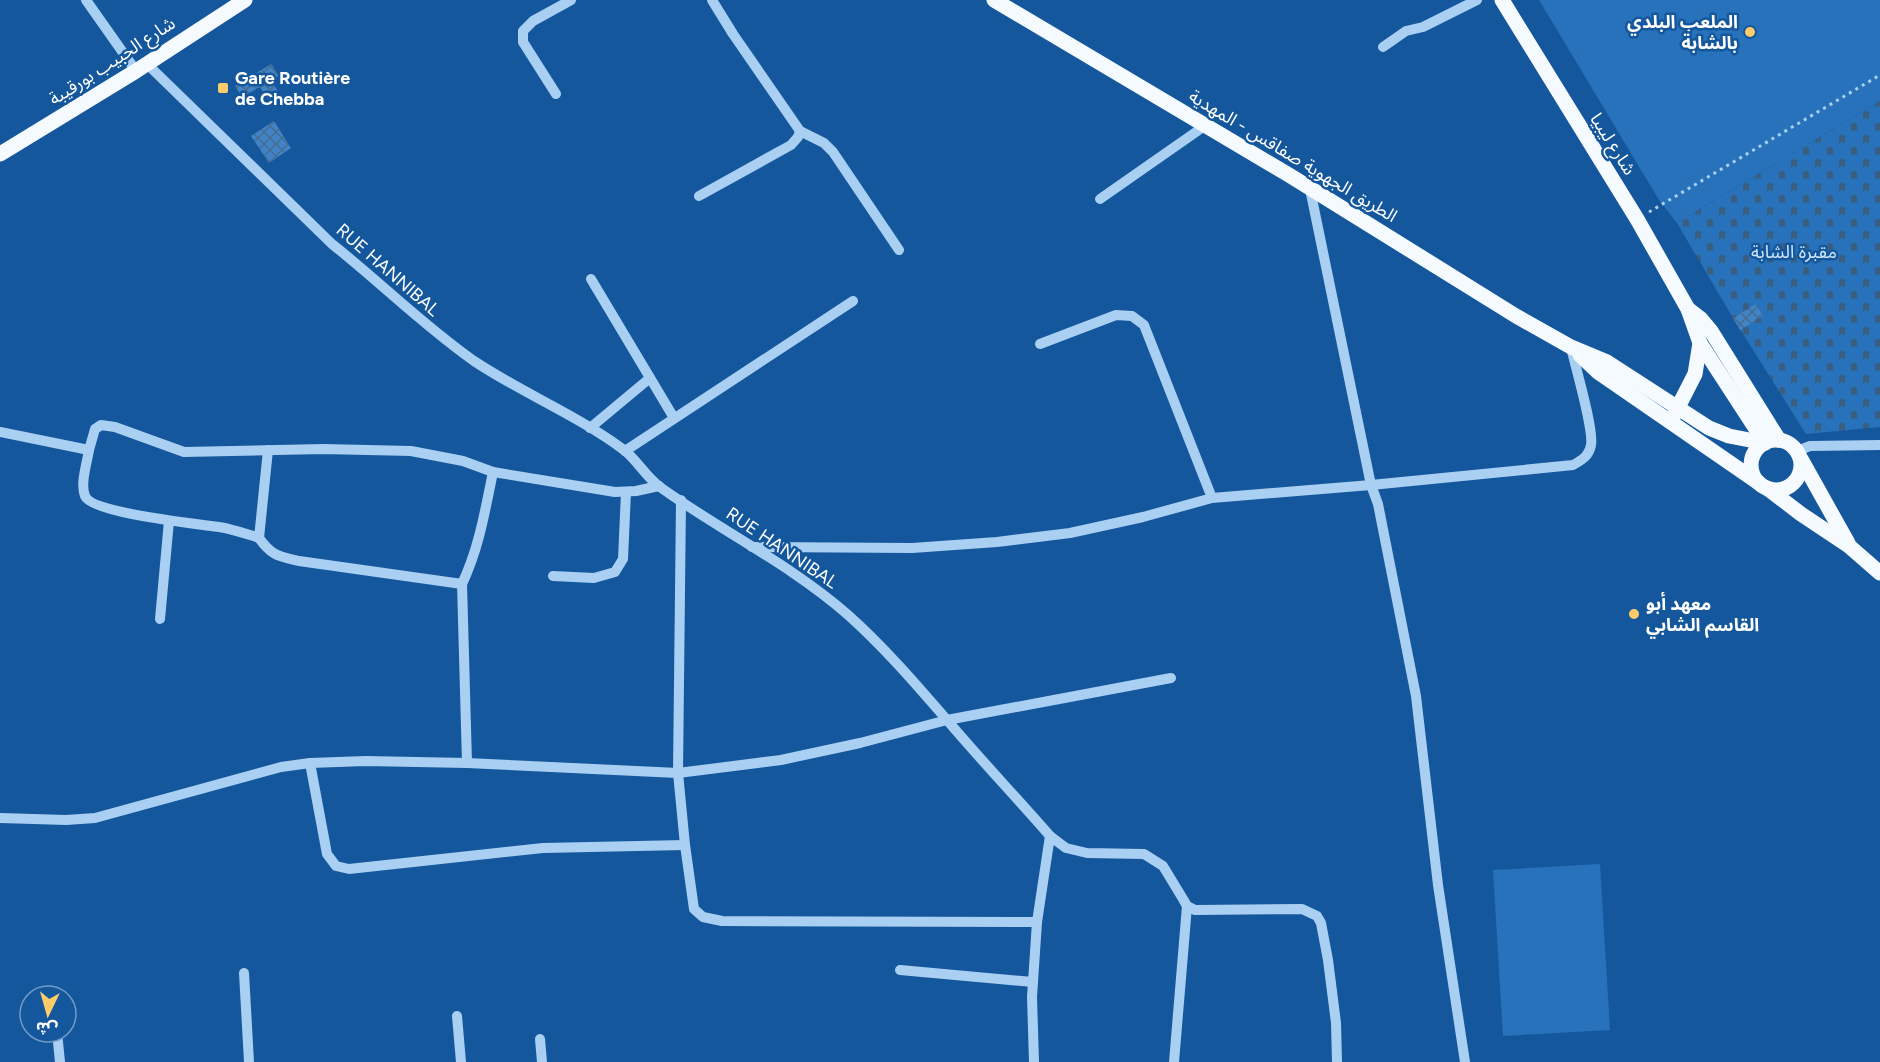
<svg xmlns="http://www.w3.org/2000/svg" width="1880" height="1062" viewBox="0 0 1880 1062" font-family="Figtree,'Noto Sans Arabic',sans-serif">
<defs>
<pattern id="cemetery-stones" width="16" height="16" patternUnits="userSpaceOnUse" patternTransform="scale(1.5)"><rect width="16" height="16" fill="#2772ba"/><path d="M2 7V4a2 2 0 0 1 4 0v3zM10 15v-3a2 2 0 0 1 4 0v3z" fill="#3b5d7e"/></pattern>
<pattern id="building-cross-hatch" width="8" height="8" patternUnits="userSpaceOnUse" patternTransform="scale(1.5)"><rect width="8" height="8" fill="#4183c4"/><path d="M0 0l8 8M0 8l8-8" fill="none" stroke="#456d94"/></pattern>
</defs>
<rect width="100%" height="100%" fill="#14579c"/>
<path fill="url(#cemetery-stones)" d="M 1880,101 L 1880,427 L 1806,434 L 1733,318 L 1677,223 Z"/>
<g fill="#2772ba">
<path d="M 1539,0 L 1880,0 L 1880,101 L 1677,223 L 1659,200 Z"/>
<path d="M 1600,864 L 1610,1030 L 1503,1036 L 1493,870 Z"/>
</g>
<g fill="url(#building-cross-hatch)">
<path d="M 271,64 L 279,76 L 271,80 L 279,93 L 268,100 L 260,87 L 242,97 L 235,86 Z"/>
<path d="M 274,121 L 291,148 L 269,163 L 251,136 Z"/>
<path d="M 1756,304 L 1763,316 L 1740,330 L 1733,318 Z"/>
</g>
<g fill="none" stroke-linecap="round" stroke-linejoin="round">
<path stroke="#a9cff3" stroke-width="3" stroke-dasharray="3 4.5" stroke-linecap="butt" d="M 1649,212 L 1880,75"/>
<g stroke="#a9cff3" stroke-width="10">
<path d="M 86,0 L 136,71"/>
<path d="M 712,0 L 733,34 L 800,131 L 824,143 L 833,152 L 899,250"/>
<path d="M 1383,47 L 1406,31 L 1423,27 L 1477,0"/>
<path d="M 146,63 L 332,244 C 380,282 424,326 474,361 C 522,393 577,415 624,450 C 637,460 646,477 660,487 C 721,531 790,564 847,614 C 883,646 915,683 947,720 C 980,759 1016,797 1050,836 L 1066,848 L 1087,853 L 1144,854 L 1163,866 L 1183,899 L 1187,906 L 1195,910 L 1302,909 L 1317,916 L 1321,923 L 1328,960 L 1336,1023 L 1337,1062"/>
<path d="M 556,94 L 523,42 L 523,31 L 533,21 L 571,0"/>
<path d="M 699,196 L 791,145 L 798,137 L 800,131"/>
<path d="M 1100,199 L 1206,125"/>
<path d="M 591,279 L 674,418"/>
<path d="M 1040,344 L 1116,315 L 1132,316 L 1144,325 L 1212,498"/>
<path d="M 590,428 L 650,378"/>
<path d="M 0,432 L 89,450 L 95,429 L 101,425 L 115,427 L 184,452 L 323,449 L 411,451 L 463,461 L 493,472 L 615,492 L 636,491 L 659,486"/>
<path d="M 89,450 C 87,463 80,484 85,496 C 91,513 198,524 219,527 C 233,529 246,534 259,538 C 272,556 278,556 299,561 L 462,584"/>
<path d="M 625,451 L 853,301"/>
<path d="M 1797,451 L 1810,446 L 1880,445"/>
<path d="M 681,500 L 678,773 L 685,845 L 694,909 L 703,917 L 722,921 L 1037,922"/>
<path d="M 259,538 L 268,450"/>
<path d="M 752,547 L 912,548 L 997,542 L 1070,533 L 1143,517 L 1212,498 L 1371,485 L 1310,189"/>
<path d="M 553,576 L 594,578 L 615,572 L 623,559 L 626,492"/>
<path d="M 160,619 L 169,521"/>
<path d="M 310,763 L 327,854 L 336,866 L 349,869 L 543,848 L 685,845"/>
<path d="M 467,763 L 462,584 C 479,548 485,511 493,472"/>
<path d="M 0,818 L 66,820 L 95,818 L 281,767 L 310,763 L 366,761 L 467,763 L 678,773 L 781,760 L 860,743 L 947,720 L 1171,678"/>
<path d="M 900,970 L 1033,982"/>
<path d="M 244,973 L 249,1062"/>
<path d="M 457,1016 L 461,1062"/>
<path d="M 57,1032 L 60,1062"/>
<path d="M 540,1039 L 542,1062"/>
<path d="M 1034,1062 L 1032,997 L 1037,922 L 1050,836"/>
<path d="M 1174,1062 L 1187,906"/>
<path d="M 1465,1062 L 1438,885 L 1416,696 L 1378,504 L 1371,485 L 1573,465 C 1582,460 1589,456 1591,445 C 1594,429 1575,366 1571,347"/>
</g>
<g stroke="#f5faff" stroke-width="15">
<path d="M 994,0 L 1289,175 L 1516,316 L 1571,347 L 1607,362 L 1709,428 L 1729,436 L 1765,443"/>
<path d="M 1502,0 L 1637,219 L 1688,309 L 1700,343 L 1765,443"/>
<path d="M 0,154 L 136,71 L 245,0"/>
<path d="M 1688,309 L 1701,319 L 1711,331 L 1779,440"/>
<path d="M 1580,355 L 1598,372 L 1759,483"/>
<path d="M 1673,417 L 1695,374 L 1700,343"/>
<circle cx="1776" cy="465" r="25"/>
<path d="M 1801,459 L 1848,543"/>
<path d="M 1767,488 L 1801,514 L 1849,546 L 1880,573"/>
</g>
</g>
<g fill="#ffcb6b" stroke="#14579c" stroke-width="2">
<circle cx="1750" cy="32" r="6"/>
<rect x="217" y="82" width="12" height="12" rx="3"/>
<circle cx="1634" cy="614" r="6"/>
</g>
<g text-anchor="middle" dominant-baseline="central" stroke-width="5" stroke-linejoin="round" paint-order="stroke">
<g font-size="18" font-weight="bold" fill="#fff" stroke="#14579c" text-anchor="start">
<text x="1738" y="22" text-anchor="end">الملعب البلدي<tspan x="1738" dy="21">بالشابة</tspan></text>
<text x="235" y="78">Gare Routière<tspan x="235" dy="21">de Chebba</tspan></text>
<text x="1646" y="604">معهد أبو<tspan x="1646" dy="21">القاسم الشابي</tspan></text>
</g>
<g font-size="18" fill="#fff" stroke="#14579c">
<text transform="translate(112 61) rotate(-33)">شارع الحبيب بورقيبة</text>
<text transform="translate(1613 144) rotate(58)">شارع ليبيا</text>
<text transform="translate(1293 156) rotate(31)">الطريق الجهوية صفاقس - المهدية</text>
<text transform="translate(388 270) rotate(41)">RUE HANNIBAL</text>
<text transform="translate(782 548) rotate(34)">RUE HANNIBAL</text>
</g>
<g font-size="18" fill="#d1e8fd" stroke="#14579c">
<text x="1794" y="252">مقبرة الشابة</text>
</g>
</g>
<g transform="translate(48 1014) rotate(185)"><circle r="28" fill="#14579c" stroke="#729ac4" stroke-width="1.5"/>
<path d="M0-4.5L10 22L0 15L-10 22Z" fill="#ffcb6b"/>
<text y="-9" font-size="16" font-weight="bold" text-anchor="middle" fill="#ffffff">ش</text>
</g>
</svg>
